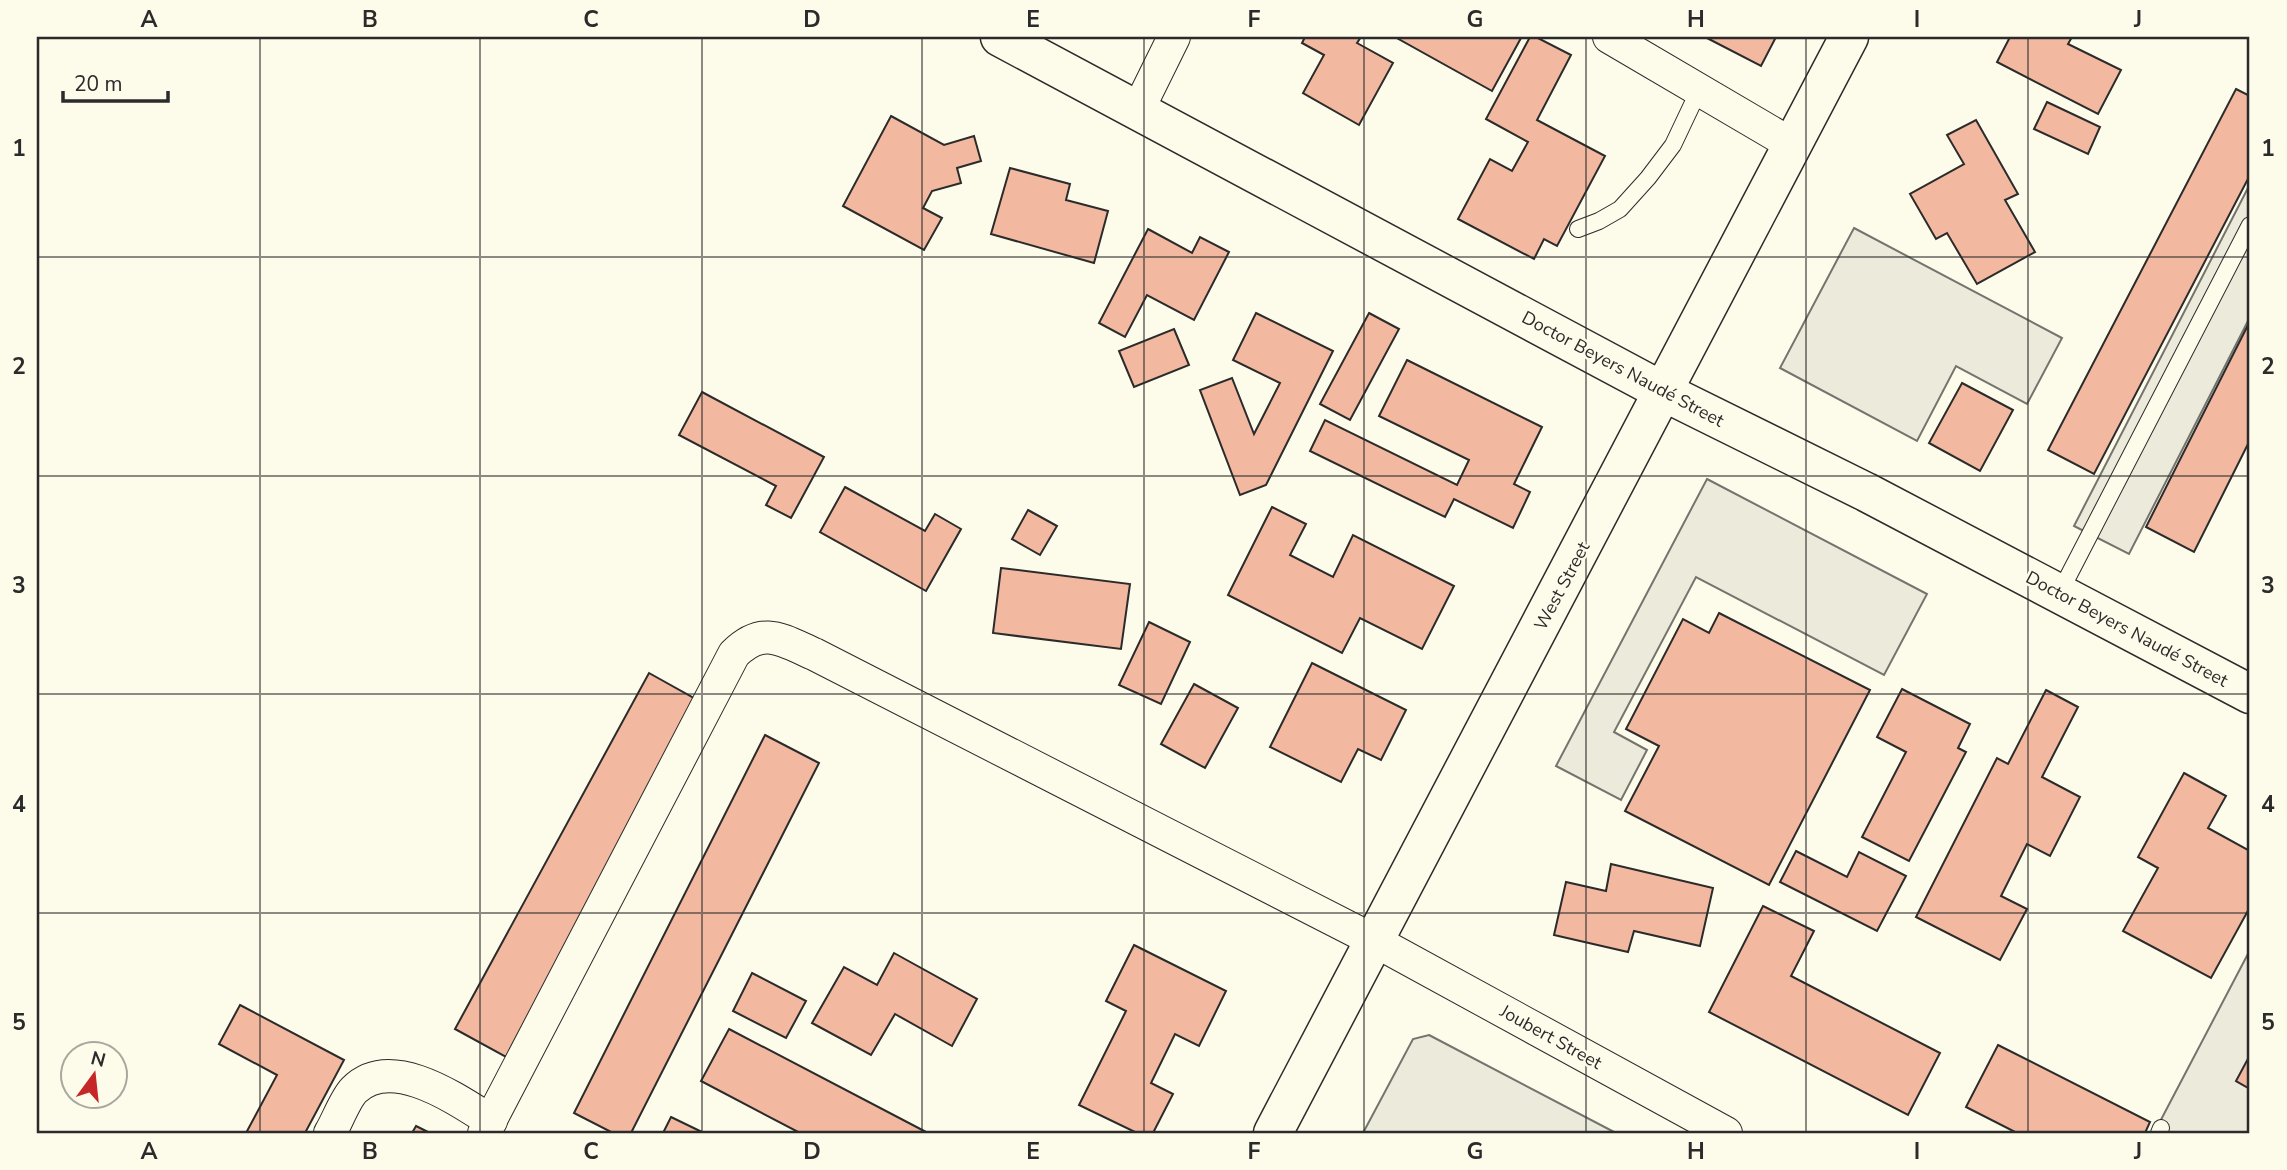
<svg xmlns="http://www.w3.org/2000/svg" width="2287" height="1170" viewBox="0 0 2287 1170" font-family="'Nunito Sans',sans-serif">
<rect width="100%" height="100%" fill="#fdfbea"/>
<g fill="#eceadb" stroke="#74746e" stroke-width="2">
<path d="M 2250,184 L 2250,317 L 2129,554 L 2074,526 Z"/>
<path d="M 1854,228 L 2062,338 L 2027,404 L 1956,366 L 1917,441 L 1780,368 Z"/>
<path d="M 1707,479 L 1927,594 L 1884,675 L 1696,577 L 1614,732 L 1647,750 L 1621,800 L 1556,766 Z"/>
<path d="M 2250,950 L 2250,1133 L 2154,1133 Z"/>
<path d="M 1429,1035 L 1616,1133 L 1363,1133 L 1413,1039 Z"/>
</g>
<g fill="#f2b8a0" stroke="#2b2b2b" stroke-width="2">
<path d="M 1305,37 L 1361,37 L 1357,43 L 1393,63 L 1359,125 L 1303,93 L 1324,55 L 1302,43 Z"/>
<path d="M 1395,37 L 1518,37 L 1521,38 L 1492,91 Z"/>
<path d="M 1530,37 L 1536,37 L 1571,55 L 1537,120 L 1605,156 L 1557,246 L 1544,239 L 1534,259 L 1458,219 L 1490,159 L 1512,171 L 1528,142 L 1486,119 Z"/>
<path d="M 1705,37 L 1776,37 L 1761,66 Z"/>
<path d="M 2010,37 L 2072,37 L 2068,44 L 2121,70 L 2098,114 L 1997,62 Z"/>
<path d="M 2236,89 L 2250,96 L 2250,175 L 2094,474 L 2048,450 Z"/>
<path d="M 2047,102 L 2100,127 L 2088,154 L 2034,129 Z"/>
<path d="M 891,116 L 944,145 L 974,136 L 981,161 L 957,168 L 961,183 L 932,191 L 923,208 L 942,218 L 924,250 L 843,206 Z"/>
<path d="M 1976,120 L 2018,194 L 2005,200 L 2035,252 L 1977,284 L 1947,233 L 1936,239 L 1910,194 L 1964,164 L 1947,135 Z"/>
<path d="M 1010,168 L 1070,184 L 1066,200 L 1108,211 L 1094,263 L 991,234 Z"/>
<path d="M 1148,229 L 1192,253 L 1200,237 L 1229,252 L 1194,320 L 1147,295 L 1125,337 L 1099,323 Z"/>
<path d="M 1256,313 L 1333,351 L 1266,485 L 1240,495 L 1200,390 L 1232,378 L 1254,434 L 1280,383 L 1233,360 Z"/>
<path d="M 1369,313 L 1399,329 L 1350,420 L 1320,404 Z"/>
<path d="M 2250,321 L 2250,440 L 2194,552 L 2146,527 Z"/>
<path d="M 1174,329 L 1189,365 L 1134,387 L 1119,351 Z"/>
<path d="M 1407,360 L 1542,427 L 1514,484 L 1530,492 L 1513,528 L 1454,499 L 1445,517 L 1310,451 L 1325,420 L 1457,485 L 1469,460 L 1379,416 Z"/>
<path d="M 1962,383 L 2013,410 L 1980,471 L 1929,443 Z"/>
<path d="M 702,392 L 824,457 L 791,518 L 766,505 L 776,486 L 679,435 Z"/>
<path d="M 845,487 L 925,531 L 935,514 L 961,529 L 926,591 L 820,532 Z"/>
<path d="M 1272,507 L 1306,524 L 1290,555 L 1333,577 L 1353,535 L 1454,586 L 1422,649 L 1360,618 L 1342,653 L 1228,595 Z"/>
<path d="M 1028,510 L 1057,526 L 1040,555 L 1012,539 Z"/>
<path d="M 1001,568 L 1130,584 L 1121,649 L 993,633 Z"/>
<path d="M 1719,613 L 1870,690 L 1769,885 L 1625,811 L 1659,746 L 1626,729 L 1683,619 L 1709,633 Z"/>
<path d="M 1149,622 L 1190,642 L 1161,704 L 1119,685 Z"/>
<path d="M 1312,663 L 1406,710 L 1381,760 L 1358,749 L 1341,782 L 1270,747 Z"/>
<path d="M 649,673 L 699,701 L 506,1057 L 455,1029 Z"/>
<path d="M 1194,684 L 1238,708 L 1205,768 L 1161,744 Z"/>
<path d="M 1902,689 L 1970,724 L 1958,748 L 1966,752 L 1909,861 L 1862,837 L 1906,752 L 1877,737 Z"/>
<path d="M 2046,690 L 2078,707 L 2042,777 L 2080,797 L 2050,856 L 2027,844 L 2001,896 L 2027,909 L 2000,960 L 1916,917 L 1997,758 L 2008,764 Z"/>
<path d="M 765,735 L 819,763 L 631,1133 L 613,1133 L 574,1113 Z"/>
<path d="M 2184,773 L 2226,796 L 2208,828 L 2250,851 L 2250,907 L 2211,978 L 2123,931 L 2158,868 L 2138,857 Z"/>
<path d="M 1796,851 L 1847,877 L 1859,852 L 1906,876 L 1877,931 L 1780,882 Z"/>
<path d="M 1611,864 L 1713,888 L 1700,946 L 1634,931 L 1628,952 L 1554,935 L 1566,882 L 1606,891 Z"/>
<path d="M 1763,906 L 1814,931 L 1791,976 L 1940,1053 L 1908,1115 L 1709,1012 Z"/>
<path d="M 1134,945 L 1226,991 L 1199,1046 L 1175,1034 L 1151,1083 L 1173,1094 L 1153,1133 L 1137,1133 L 1079,1105 L 1126,1011 L 1106,1001 Z"/>
<path d="M 894,953 L 977,999 L 952,1046 L 895,1014 L 871,1055 L 812,1023 L 844,967 L 877,985 Z"/>
<path d="M 752,973 L 806,1001 L 786,1038 L 733,1011 Z"/>
<path d="M 240,1005 L 344,1060 L 305,1133 L 246,1133 L 277,1075 L 219,1044 Z"/>
<path d="M 729,1029 L 928,1133 L 800,1133 L 701,1081 Z"/>
<path d="M 1998,1045 L 2150,1122 L 2145,1133 L 2017,1133 L 1966,1107 Z"/>
<path d="M 2250,1055 L 2250,1089 L 2236,1081 Z"/>
<path d="M 671,1117 L 704,1133 L 663,1133 Z"/>
<path d="M 416,1126 L 430,1133 L 412,1133 Z"/>
</g>
<g fill="none" stroke-linecap="round" stroke-linejoin="round">
<defs>
<g id="lane">
<path d="M 1578,229 L 1599,221 L 1620,209 L 1648,178 L 1673,145 L 1699,90"/>
<path d="M 2059,594 L 2250,225"/>
<path d="M 2159,1133 L 2161,1128"/>
</g>
<g id="street">
<path d="M 1609,37 L 1793,145"/>
<path d="M 1138,110 L 1174,37"/>
<path d="M 330,1133 C 337,1122 345,1099 354,1090 C 391,1053 456,1099 491,1121"/>
<path d="M 484,1133 L 734,654 C 763,625 782,640 814,654 L 1375,941 L 1726,1133"/>
</g>
<g id="secondary">
<path d="M 1000,37 L 1664,392 L 1866,492 L 2250,694"/>
<path d="M 1273,1133 L 1849,37"/>
</g>
</defs>
<use href="#lane" stroke="#2b2b2b" stroke-width="18"/>
<use href="#street" stroke="#2b2b2b" stroke-width="34"/>
<use href="#secondary" stroke="#2b2b2b" stroke-width="41"/>
<use href="#lane" stroke="#fdfbea" stroke-width="16"/>
<use href="#street" stroke="#fdfbea" stroke-width="32"/>
<use href="#secondary" stroke="#fdfbea" stroke-width="38"/>
</g>
<path fill="none" stroke="#2b2b2b" stroke-width="2" stroke-opacity="0.55" d="M 260,37 L 260,1133M 480,37 L 480,1133M 702,37 L 702,1133M 922,37 L 922,1133M 1144,37 L 1144,1133M 1364,37 L 1364,1133M 1586,37 L 1586,1133M 1806,37 L 1806,1133M 2028,37 L 2028,1133M 37,257 L 2250,257M 37,476 L 2250,476M 37,694 L 2250,694M 37,913 L 2250,913"/>
<g text-anchor="middle" dominant-baseline="central" stroke-width="5" stroke-linejoin="round" paint-order="stroke">
<g font-size="18" fill="#2b2b2b" stroke="#fdfbea">
<text transform="translate(1623 369) rotate(28)">Doctor Beyers Naudé Street</text>
<text transform="translate(1562 586) rotate(-62)">West Street</text>
<text transform="translate(2127 629) rotate(28)">Doctor Beyers Naudé Street</text>
<text transform="translate(1551 1037) rotate(29)">Joubert Street</text>
</g>
</g>
<rect width="2287" height="1170" fill="none" stroke="#fdfbea" stroke-width="77"/>
<g transform="translate(94 1075) rotate(15)"><circle r="33" fill="#fdfbea" stroke="#a9a89e" stroke-width="2"/>
<path d="M0-5L12 26L0 18L-12 26Z" fill="#c62828"/>
<text y="-10" font-size="19" font-weight="bold" text-anchor="middle" fill="#2b2b2b">N</text>
</g>
<path d="M63 91v10h105v-10" fill="none" stroke="#2b2b2b" stroke-width="3.5"/>
<text x="74" y="91" font-size="21" fill="#2b2b2b" stroke="#fdfbea" stroke-width="5" paint-order="stroke">20 m</text>
<rect x="38" y="38" width="2210" height="1094" fill="none" stroke="#2b2b2b" stroke-width="2.5"/>
<g font-size="23" text-anchor="middle" font-weight="bold" fill="#2b2b2b">
<text x="149" y="27">A</text>
<text x="370" y="27">B</text>
<text x="591" y="27">C</text>
<text x="812" y="27">D</text>
<text x="1033" y="27">E</text>
<text x="1254" y="27">F</text>
<text x="1475" y="27">G</text>
<text x="1696" y="27">H</text>
<text x="1917" y="27">I</text>
<text x="2138" y="27">J</text>
<text x="19" y="156">1</text>
<text x="2268" y="156">1</text>
<text x="19" y="374">2</text>
<text x="2268" y="374">2</text>
<text x="19" y="593">3</text>
<text x="2268" y="593">3</text>
<text x="19" y="812">4</text>
<text x="2268" y="812">4</text>
<text x="19" y="1030">5</text>
<text x="2268" y="1030">5</text>
<text x="149" y="1159">A</text>
<text x="370" y="1159">B</text>
<text x="591" y="1159">C</text>
<text x="812" y="1159">D</text>
<text x="1033" y="1159">E</text>
<text x="1254" y="1159">F</text>
<text x="1475" y="1159">G</text>
<text x="1696" y="1159">H</text>
<text x="1917" y="1159">I</text>
<text x="2138" y="1159">J</text>
</g>
</svg>
